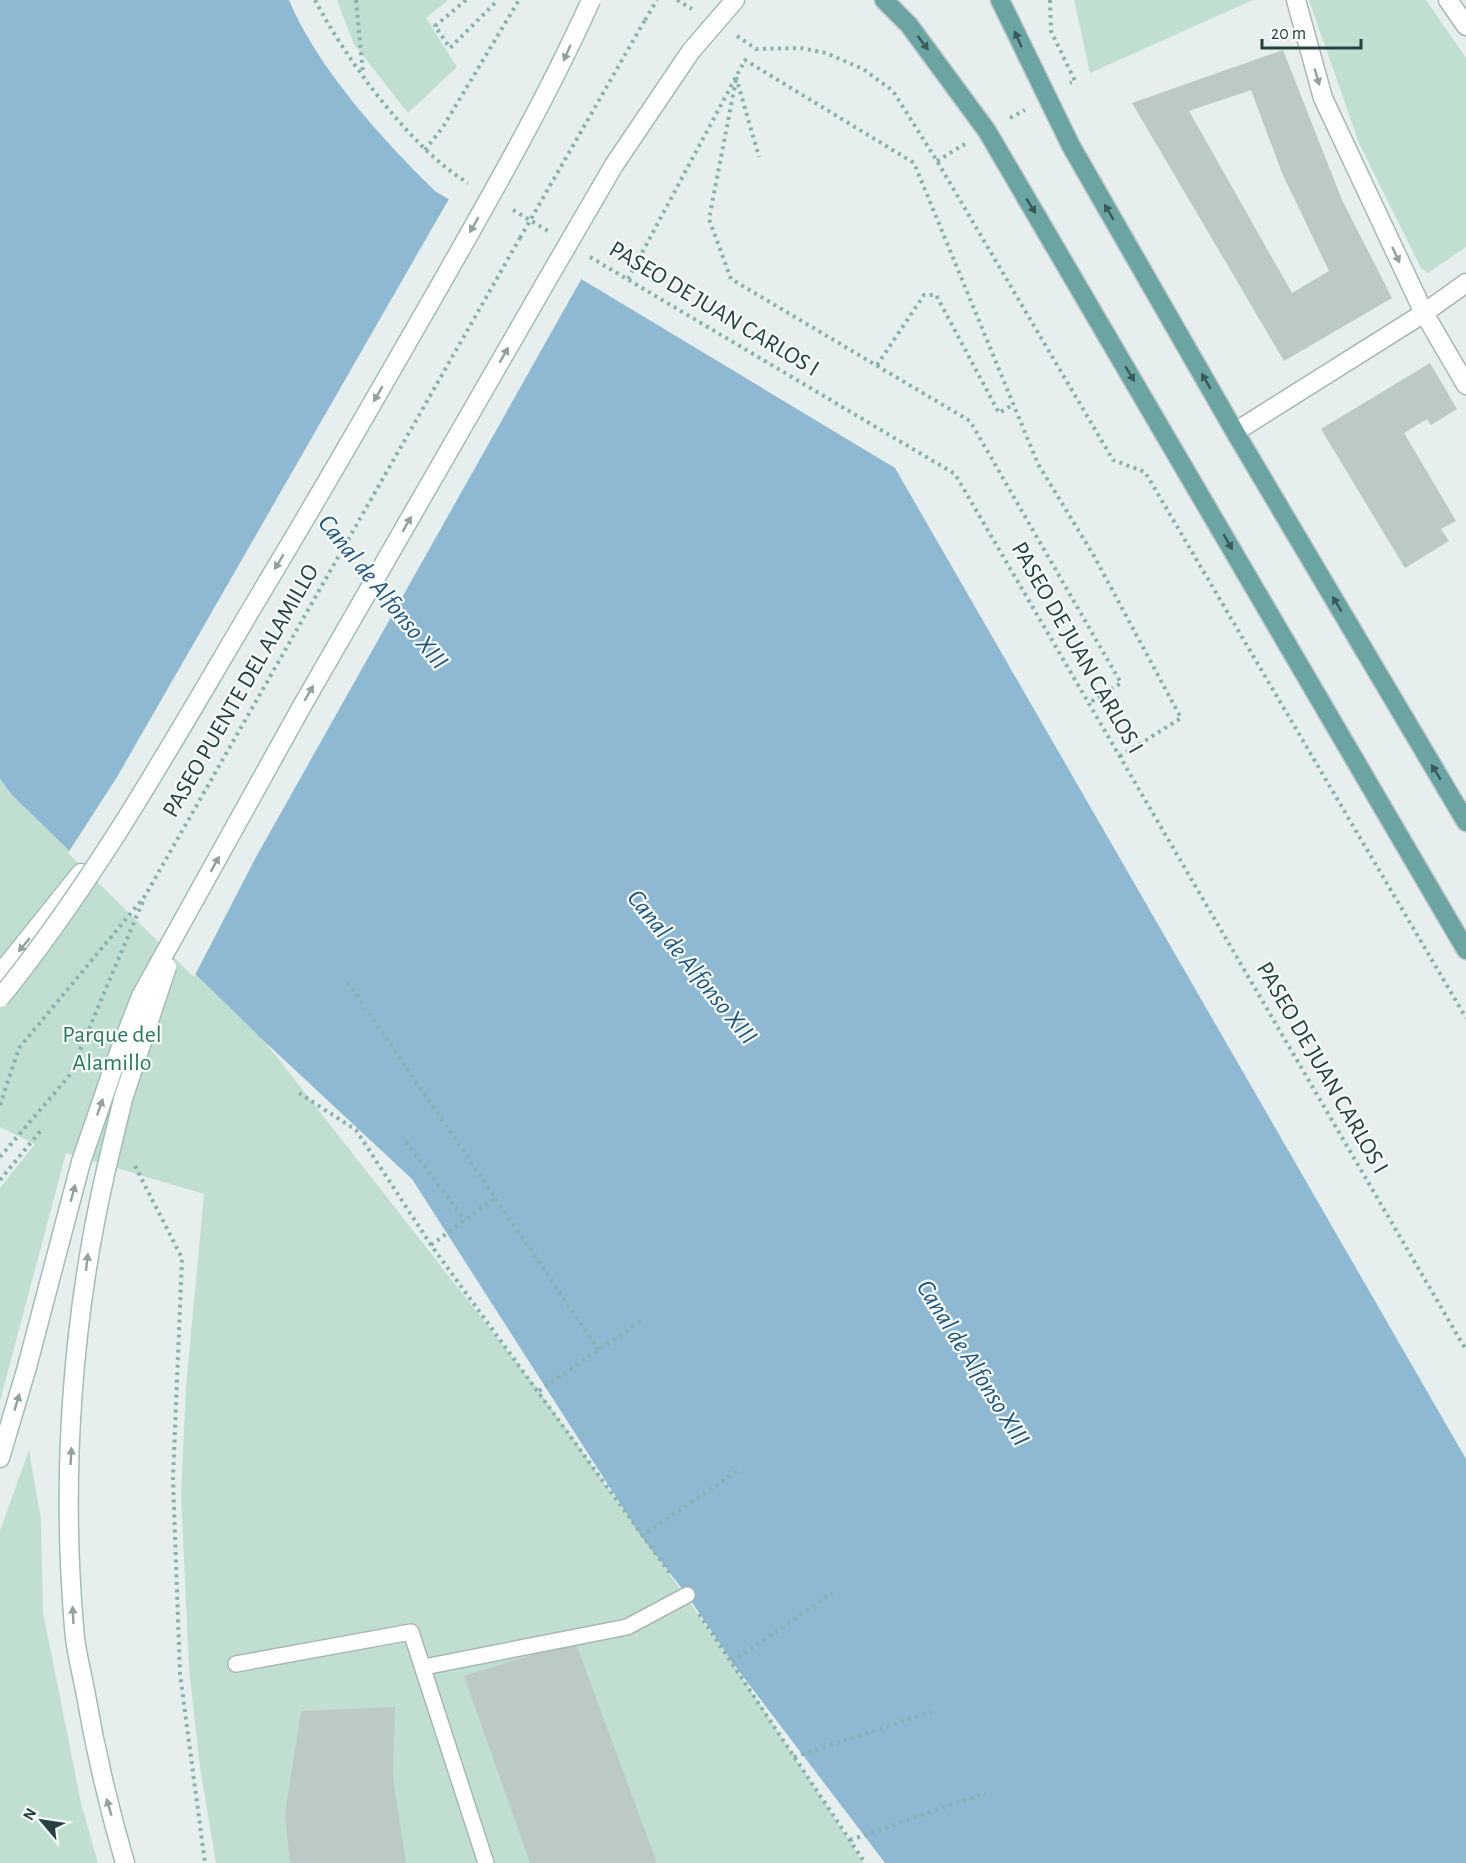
<svg xmlns="http://www.w3.org/2000/svg" width="1466" height="1863" viewBox="0 0 1466 1863" font-family="'Alegreya Sans',sans-serif">
<rect width="100%" height="100%" fill="#e6efed"/>
<g fill="#c0dfd0">
<path d="M 337,0 L 448,0 L 426,18 L 457,67 L 408,113 L 354,44 Z"/>
<path d="M 1074,0 L 1253,0 L 1090,73 Z"/>
<path d="M 1309,0 L 1426,0 L 1466,58 L 1466,247 L 1428,273 L 1421,268 L 1359,143 Z"/>
<path d="M 0,779 L 12,795 L 265,1042 L 539,1391 L 732,1662 L 864,1863 L 216,1863 L 200,1767 L 189,1668 L 181,1494 L 186,1387 L 204,1194 L 66,1153 L 0,1401 L 0,1188 L 35,1144 L 0,1127 Z"/>
<path d="M 29,1450 L 41,1520 L 43,1612 L 81,1803 L 98,1863 L 0,1863 L 0,1531 Z"/>
</g>
<path fill="#8fb8d3" d="M 0,0 L 289,0 C 318,69 382,139 435,191 L 895,468 L 1466,1459 L 1466,1863 L 885,1863 L 732,1662 L 687,1595 L 641,1536 L 412,1179 L 265,1042 L 12,795 L 0,779 Z"/>
<path fill="#e6efed" d="M 450,197 L 583,276 L 256,857 L 194,977 L 68,853 L 117,777 Z"/>
<g fill="#bbcac7" fill-rule="evenodd">
<path d="M 1283,50 L 1342,200 L 1392,298 L 1284,361 L 1132,103 ZM 1251,90 L 1282,173 L 1329,271 L 1292,293 L 1189,111 Z"/>
<path d="M 1430,363 L 1457,409 L 1431,425 L 1427,419 L 1404,433 L 1456,521 L 1441,529 L 1449,541 L 1405,568 L 1321,429 Z"/>
<path d="M 575,1641 L 657,1863 L 530,1863 L 464,1676 Z"/>
<path d="M 395,1707 L 393,1777 L 406,1863 L 290,1863 L 285,1814 L 301,1711 Z"/>
</g>
<g fill="none" stroke-linecap="round" stroke-linejoin="round">
<defs>
<g id="lane">
<path d="M 236,1664 L 411,1632 L 486,1863"/>
<path d="M 424,1667 L 627,1627 L 687,1595"/>
</g>
<g id="street">
<path d="M 1296,0 L 1323,98 L 1424,313 L 1466,385"/>
<path d="M 1448,0 L 1466,26"/>
<path d="M 1235,432 L 1424,313 L 1466,283"/>
</g>
<g id="secondary">
<path d="M 691,51 L 735,0"/>
<path d="M 0,974 L 81,873"/>
<path d="M 106,1170 C 72,1318 61,1475 74,1627 C 75,1648 81,1669 85,1690 C 95,1749 108,1805 125,1863"/>
<path d="M 0,1458 L 27,1367 L 81,1162"/>
</g>
<g id="primary">
<path d="M 884,0 L 909,25 L 987,131 L 1466,950"/>
<path d="M 1000,0 L 1071,146 L 1235,432 L 1466,822"/>
</g>
</defs>
<use href="#lane" stroke="#a8b7b6" stroke-width="18"/>
<use href="#street" stroke="#a8b7b6" stroke-width="21"/>
<use href="#secondary" stroke="#a4bbb9" stroke-width="21"/>
<use href="#primary" stroke="#c2caca" stroke-width="21"/>
<g stroke="#87b2af" stroke-width="4" stroke-dasharray="3 4.5" stroke-linecap="butt">
<path d="M 315,0 C 345,58 412,150 468,183"/>
<path d="M 356,0 L 363,73"/>
<path d="M 466,0 L 435,26 L 450,48 L 498,0"/>
<path d="M 677,0 L 692,9"/>
<path d="M 1050,0 L 1051,31 L 1075,81 L 1070,83"/>
<path d="M 645,20 L 657,0"/>
<path d="M 737,36 L 756,49 L 800,48 L 826,53 L 863,69 L 893,91 L 937,161 L 1113,460 L 1145,472 L 1466,1018"/>
<path d="M 736,77 L 759,157"/>
<path d="M 736,80 L 709,219 L 731,279 L 970,421 L 1121,683 L 1089,703"/>
<path d="M 1010,118 L 1025,110"/>
<path d="M 425,150 L 443,127 L 519,0"/>
<path d="M 937,161 L 965,144"/>
<path d="M 513,210 L 548,231"/>
<path d="M 590,257 L 955,474 L 1466,1350"/>
<path d="M 628,279 L 745,60 L 914,163 L 1038,464 L 1094,556 L 1181,718 L 1119,757"/>
<path d="M 877,365 L 924,295 L 936,295 L 999,413 L 1014,404"/>
<path d="M 348,982 L 599,1350"/>
<path d="M 299,1093 L 356,1130 L 431,1245 L 672,1576"/>
<path d="M 0,1105 L 19,1048 L 145,896 L 520,238"/>
<path d="M 406,1142 L 465,1220"/>
<path d="M 0,1157 L 69,1076 L 143,901"/>
<path d="M 135,1166 L 182,1258 L 173,1479 L 180,1674 L 205,1863"/>
<path d="M 0,1180 L 42,1129"/>
<path d="M 431,1245 L 495,1198"/>
<path d="M 539,1391 L 641,1321"/>
<path d="M 641,1536 L 738,1471"/>
<path d="M 699,1614 L 865,1863"/>
<path d="M 732,1662 L 832,1593"/>
<path d="M 794,1757 L 931,1712"/>
<path d="M 850,1840 L 986,1793"/>
</g>
<use href="#lane" stroke="#fff" stroke-width="15"/>
<use href="#street" stroke="#fff" stroke-width="18"/>
<use href="#secondary" stroke="#fff" stroke-width="18"/>
<use href="#primary" stroke="#6ba4a3" stroke-width="18"/>
<defs>
<g id="secondary-bridge">
<path d="M 0,998 C 106,867 187,716 274,571 C 330,478 384,383 438,289 C 492,194 546,100 591,0"/>
<path d="M 81,1162 L 115,1063 L 141,996 L 302,706 L 550,275 L 614,165 L 691,51"/>
<path d="M 106,1170 L 123,1099 L 167,967"/>
</g>
</defs>
<use href="#secondary-bridge" stroke="#a4bbb9" stroke-width="21" stroke-linecap="butt"/>
<path stroke="#87b2af" stroke-width="4" stroke-dasharray="3 4.5" stroke-linecap="butt" d="M 520,238 L 645,20"/>
<use href="#secondary-bridge" stroke="#fff" stroke-width="18"/>
</g>
<defs><path id="oneway-solid" d="M-6-.8H1V-3.2L6.5 0L1 3.2V.8H-6Z" transform="scale(1.5)"/></defs>
<g fill="#365a5a">
<use href="#oneway-solid" transform="translate(1018 39) rotate(-114)"/>
<use href="#oneway-solid" transform="translate(923 43) rotate(53)"/>
<use href="#oneway-solid" transform="translate(1031 206) rotate(59)"/>
<use href="#oneway-solid" transform="translate(1109 212) rotate(-120)"/>
<use href="#oneway-solid" transform="translate(1130 374) rotate(59)"/>
<use href="#oneway-solid" transform="translate(1206 381) rotate(-120)"/>
<use href="#oneway-solid" transform="translate(1228 542) rotate(60)"/>
<use href="#oneway-solid" transform="translate(1337 604) rotate(-121)"/>
<use href="#oneway-solid" transform="translate(1436 772) rotate(-121)"/>
</g>
<g fill="#92a0a0">
<use href="#oneway-solid" transform="translate(567 53) rotate(114)"/>
<use href="#oneway-solid" transform="translate(1317 77) rotate(74)"/>
<use href="#oneway-solid" transform="translate(474 225) rotate(120)"/>
<use href="#oneway-solid" transform="translate(1396 255) rotate(65)"/>
<use href="#oneway-solid" transform="translate(504 355) rotate(-60)"/>
<use href="#oneway-solid" transform="translate(378 394) rotate(120)"/>
<use href="#oneway-solid" transform="translate(407 524) rotate(-60)"/>
<use href="#oneway-solid" transform="translate(279 562) rotate(121)"/>
<use href="#oneway-solid" transform="translate(309 693) rotate(-60)"/>
<use href="#oneway-solid" transform="translate(215 864) rotate(-61)"/>
<use href="#oneway-solid" transform="translate(24 945) rotate(130)"/>
<use href="#oneway-solid" transform="translate(100 1107) rotate(-71)"/>
<use href="#oneway-solid" transform="translate(73 1193) rotate(-75)"/>
<use href="#oneway-solid" transform="translate(87 1262) rotate(-83)"/>
<use href="#oneway-solid" transform="translate(17 1402) rotate(-73)"/>
<use href="#oneway-solid" transform="translate(71 1456) rotate(-87)"/>
<use href="#oneway-solid" transform="translate(73 1615) rotate(-93)"/>
<use href="#oneway-solid" transform="translate(109 1807) rotate(-106)"/>
</g>
<g text-anchor="middle" dominant-baseline="central" stroke-width="4.5" stroke-linejoin="round" paint-order="stroke">
<g font-size="24" fill="#254141" stroke="#f7fbfa">
<text transform="translate(714 309) rotate(31)">PASEO DE JUAN CARLOS I</text>
<text transform="translate(1077 648) rotate(60)">PASEO DE JUAN CARLOS I</text>
<text transform="translate(241 691) rotate(-60)">PASEO PUENTE DEL ALAMILLO</text>
<text transform="translate(1322 1068) rotate(60)">PASEO DE JUAN CARLOS I</text>
</g>
<g font-size="24" fill="#2e795d" stroke="#f7fbfa">
<text x="112" y="1035">Parque del<tspan x="112" dy="28">Alamillo</tspan></text>
</g>
<g font-size="26" font-style="italic" fill="#1e567e" stroke="#f7fbfa">
<text transform="translate(383 592) rotate(51)">Canal de Alfonso XIII</text>
<text transform="translate(692 967) rotate(51)">Canal de Alfonso XIII</text>
<text transform="translate(973 1363) rotate(58)">Canal de Alfonso XIII</text>
</g>
</g>
<g transform="translate(42 1821) rotate(299)" stroke="#f7fbfa" stroke-width="4.5" paint-order="stroke">
<path d="M0-4.5L10 22L0 15L-10 22Z" fill="#254141"/>
<text y="-9" font-size="16" font-weight="bold" text-anchor="middle" fill="#254141">N</text>
</g>
<path d="M1262 39v9h99v-9" fill="none" stroke="#254141" stroke-width="3"/>
<text x="1271" y="39" font-size="18" fill="#254141" stroke="#f7fbfa" stroke-width="4.5" paint-order="stroke">20 m</text>
</svg>
